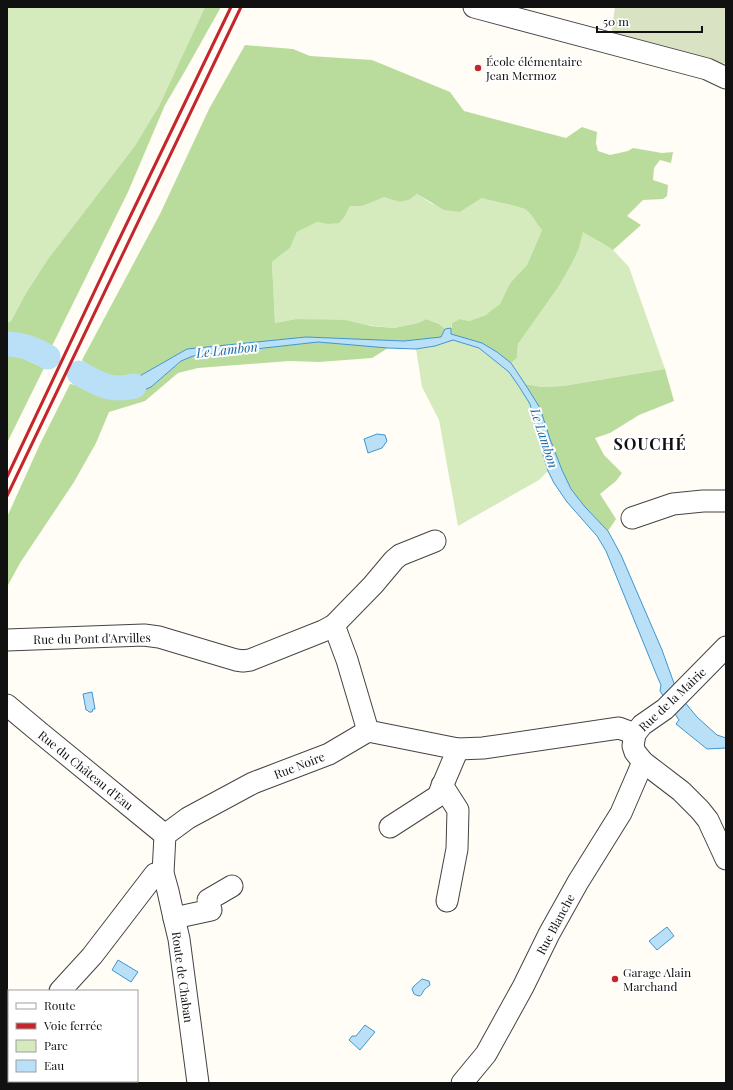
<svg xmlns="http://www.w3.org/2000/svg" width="733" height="1090" viewBox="0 0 733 1090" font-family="'Playfair Display',serif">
<rect width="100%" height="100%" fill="#fffdf5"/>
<g fill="#d5ebbd">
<path d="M 7,7 L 205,7 L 159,106 L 134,147 L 48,259 L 26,293 L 11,321 L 7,323 Z"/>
<path d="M 417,194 L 432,204 L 460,212 L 482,198 C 490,201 521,206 526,210 C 533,215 537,223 542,230 L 527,265 L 510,283 L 500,304 L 489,312 L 486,315 L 469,321 L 460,319 L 452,323 L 451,328 L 445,329 L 439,324 L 426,319 L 418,323 L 394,328 L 319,320 L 296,319 L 275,323 L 272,262 L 290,248 L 297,232 L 317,222 L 327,224 L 345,216 L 350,206 L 362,206 L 384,196 L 400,202 L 409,200 Z"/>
<path d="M 583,231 L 599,242 L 613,250 L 629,267 L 665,369 L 563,386 L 542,387 L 525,384 L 511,363 L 517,358 L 518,344 L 559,286 L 579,248 Z"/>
<path d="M 453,340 L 479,348 L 509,372 L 520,388 L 530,404 L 539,441 L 548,471 L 539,480 L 458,526 L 439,420 L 422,387 L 416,349 L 435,346 Z"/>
</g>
<g fill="#b9dc9c">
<path d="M 205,7 L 221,7 L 185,71 L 165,105 L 128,192 L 52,346 L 15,337 L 7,338 L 7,323 L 11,321 L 26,293 L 48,259 L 134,147 L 159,106 Z"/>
<path d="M 245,45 L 293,49 L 310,56 L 372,60 L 450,92 L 464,111 L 566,138 L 582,127 L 597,132 L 596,143 L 598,151 L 610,155 L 628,151 L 633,148 L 662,153 L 673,152 L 671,163 L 660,160 L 654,168 L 653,180 L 668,185 L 667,196 L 663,199 L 643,200 L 627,216 L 641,225 L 613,250 L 583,232 L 579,248 L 573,261 L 559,286 L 518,344 L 517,358 L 511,363 L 497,352 L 482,343 L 451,334 L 452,323 L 460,319 L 469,321 L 486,315 L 489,312 L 500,304 L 510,283 L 527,265 L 542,230 C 536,223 533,215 526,210 C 521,206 490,201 482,198 L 460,212 L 444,210 L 417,194 L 409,200 L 400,202 L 384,197 L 362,206 L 350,206 L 345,216 L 339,223 L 327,224 L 317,222 L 297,232 L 290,248 L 272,262 L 275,323 L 296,319 L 345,320 L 371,326 L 394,328 L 418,323 L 426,319 L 439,324 L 445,329 L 441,337 L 404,341 L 306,337 L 187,349 L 138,377 L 102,380 L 82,360 L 160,214 L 209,109 Z"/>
<path d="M 318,342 L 388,348 L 372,358 L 319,362 L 290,361 L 198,368 L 178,373 L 145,401 L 109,412 L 96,443 L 74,482 L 20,563 L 7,587 L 7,517 L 40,444 L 70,384 L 98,389 L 106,396 L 151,387 L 181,361 L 193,356 Z"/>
<path d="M 7,352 L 22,352 L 26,360 L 44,368 L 7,443 Z"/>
<path d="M 665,369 L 674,401 L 639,415 L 610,433 L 595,438 L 604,455 L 622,473 L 616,481 L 600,494 L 616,519 L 608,531 L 585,507 L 571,489 L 562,470 L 550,439 L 540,408 L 525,384 L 542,387 L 563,386 Z"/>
</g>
<path fill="#d9e3c4" d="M 615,7 L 726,7 L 726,64 L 695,57 L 611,34 Z"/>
<g fill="#b9e0f7" stroke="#3f96cf">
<path d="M 451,328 L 451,334 L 482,343 L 497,352 L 511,363 L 525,384 L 540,408 L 550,439 L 562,470 L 571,489 L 585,507 L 608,531 L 621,555 L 662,650 L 675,686 L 683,700 L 697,717 L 717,735 L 726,738 L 726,748 L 707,749 L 676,724 L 679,720 L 660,691 L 661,685 L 657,676 L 606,551 L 597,536 L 567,502 L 554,483 L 548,471 L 539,441 L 530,404 L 520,388 L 509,372 L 479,348 L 453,340 L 435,346 L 416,349 L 388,348 L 318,342 L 193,356 L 181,361 L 151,387 L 125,398 L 106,396 L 98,389 L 102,380 L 138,377 L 187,349 L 306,337 L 404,341 L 441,337 L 445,329 Z"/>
<path d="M 15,337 L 29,340 L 22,352 L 7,352 L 7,338 Z"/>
<path d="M 377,434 L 385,435 L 387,441 L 382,448 L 368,453 L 364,439 Z"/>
<path d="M 92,692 L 95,709 L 93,709 L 92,712 L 89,712 L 87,710 L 86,710 L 83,694 Z"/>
<path d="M 667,927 L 674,936 L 657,950 L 649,941 Z"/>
<path d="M 118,960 L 138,972 L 131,982 L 112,970 Z"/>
<path d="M 422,979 L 429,981 L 430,985 C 429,986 427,987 425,989 C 421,993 423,999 414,994 L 412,989 L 414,986 Z"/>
<path d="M 365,1025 L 375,1032 L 360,1050 L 349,1040 L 352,1036 L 356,1036 Z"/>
</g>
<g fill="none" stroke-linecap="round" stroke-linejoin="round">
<g stroke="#b9e0f7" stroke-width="25">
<path d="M 7,344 C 23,344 35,349 48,357"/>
<path d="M 79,373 C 99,384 110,392 134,386"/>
</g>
<defs>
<g id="minor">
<path d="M 474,7 L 707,69 L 726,78"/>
<path d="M 632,518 L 673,504 L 703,501 L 726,501"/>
<path d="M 334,625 L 347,660 L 368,731"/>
<path d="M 7,640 L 144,635 L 159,637 L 236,660 L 243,661 L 250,660 L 323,631 L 334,625 L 373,585 L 394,560 L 400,555 L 435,541"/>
<path d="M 726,647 L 665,709 L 642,725 L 635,734 L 633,746 L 635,752 L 643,762 L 681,791 L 700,810 L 708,820 L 726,859"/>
<path d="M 7,705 L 38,731 L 165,835"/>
<path d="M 442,785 L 458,810 L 457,849 L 447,901"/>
<path d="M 390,827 L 438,796 L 458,749"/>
<path d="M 174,918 L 211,910 L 208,900 L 232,886"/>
<path d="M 60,991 L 92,956 L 155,874 L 163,873"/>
<path d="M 7,1051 L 9,1048"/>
<path d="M 198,1083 L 179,939 L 174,918 L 168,891 L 163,873 L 165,835 L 188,818 L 253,783 L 329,754 L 368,731 L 458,749 L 483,748 L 619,728 L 635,734"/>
<path d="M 462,1083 L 486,1054 L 523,987 L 549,934 L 578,882 L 621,813 L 643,762"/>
</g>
</defs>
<use href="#minor" stroke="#444" stroke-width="23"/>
<use href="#minor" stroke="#fff" stroke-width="21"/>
<g stroke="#c4262e" stroke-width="3">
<path d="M 7,477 L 115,248 L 231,7"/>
<path d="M 7,496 L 241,7"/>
</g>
</g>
<g fill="#c4262e" stroke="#fff" stroke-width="1.5">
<circle cx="478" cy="68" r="4"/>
<circle cx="615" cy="979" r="4"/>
</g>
<g text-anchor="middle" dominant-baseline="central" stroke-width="4" stroke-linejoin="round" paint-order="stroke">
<g font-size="12" fill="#111" stroke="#fff" text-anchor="start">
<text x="486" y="61">École élémentaire<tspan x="486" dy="14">Jean Mermoz</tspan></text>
<text x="623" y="972">Garage Alain<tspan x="623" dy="14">Marchand</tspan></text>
</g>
<g font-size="12" fill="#111" stroke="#fff">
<text transform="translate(92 638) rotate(-1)">Rue du Pont d'Arvilles</text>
<text transform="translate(672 699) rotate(-43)">Rue de la Mairie</text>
<text transform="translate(299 765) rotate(-21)">Rue Noire</text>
<text transform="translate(86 770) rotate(39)">Rue du Château d'Eau</text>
<text transform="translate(555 924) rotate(-62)">Rue Blanche</text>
<text transform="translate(183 977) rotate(82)">Route de Chaban</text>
</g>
<g font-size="13" font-style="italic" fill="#1768a6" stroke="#fff">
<text transform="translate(227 349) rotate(-6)">Le Lambon</text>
<text transform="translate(545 438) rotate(72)">Le Lambon</text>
</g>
<g font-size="16" font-weight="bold" letter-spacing="1" fill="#111" stroke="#fff">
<text x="650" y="443">SOUCHÉ</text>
</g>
</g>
<rect width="733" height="1090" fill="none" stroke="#111111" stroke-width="16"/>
<rect x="8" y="990" width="130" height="92" fill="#ffffff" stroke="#a0a0a0"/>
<rect x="16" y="1003" width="20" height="6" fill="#ffffff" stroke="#a0a0a0"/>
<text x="44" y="1010" font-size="12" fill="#111111">Route</text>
<rect x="16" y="1023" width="20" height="6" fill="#c4262e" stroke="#a0a0a0"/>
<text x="44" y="1030" font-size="12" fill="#111111">Voie ferrée</text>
<rect x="16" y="1040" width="20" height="12" fill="#d5ebbd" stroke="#a0a0a0"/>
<text x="44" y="1050" font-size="12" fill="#111111">Parc</text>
<rect x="16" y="1060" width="20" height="12" fill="#b9e0f7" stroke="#a0a0a0"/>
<text x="44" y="1070" font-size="12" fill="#111111">Eau</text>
<path d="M597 26v6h105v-6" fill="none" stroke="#111111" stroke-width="2"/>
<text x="603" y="26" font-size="12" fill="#111111" stroke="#ffffff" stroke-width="3" paint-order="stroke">50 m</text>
</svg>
